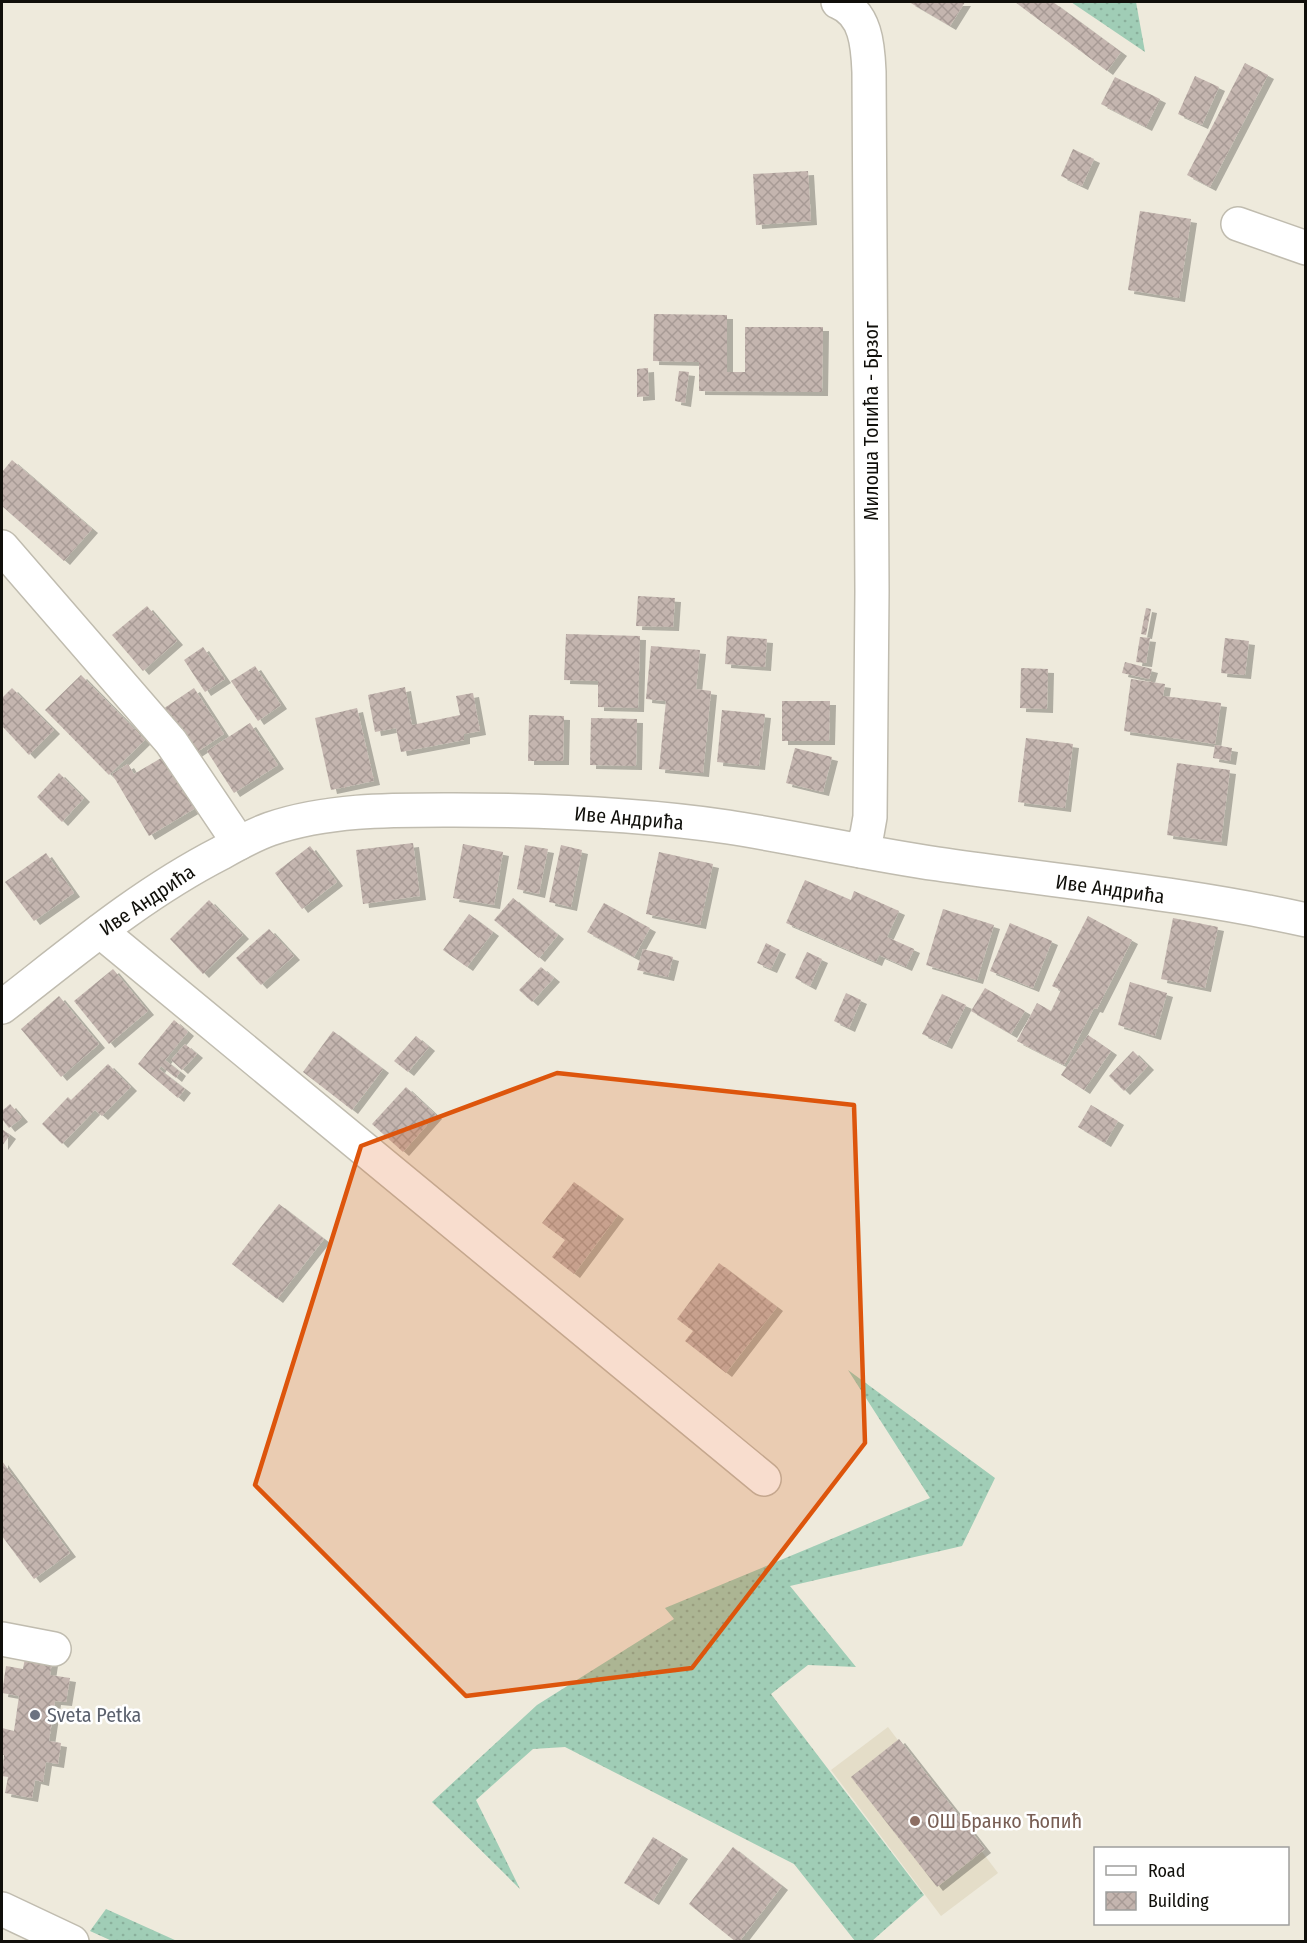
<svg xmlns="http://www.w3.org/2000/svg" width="1307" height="1943" viewBox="0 0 1307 1943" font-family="'Fira Sans Condensed',sans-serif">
<defs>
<pattern id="grass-dots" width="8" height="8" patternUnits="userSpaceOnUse" patternTransform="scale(1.5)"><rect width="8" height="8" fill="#a0cdb6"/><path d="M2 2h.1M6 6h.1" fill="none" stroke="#89af9b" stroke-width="1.8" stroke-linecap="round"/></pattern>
<pattern id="building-cross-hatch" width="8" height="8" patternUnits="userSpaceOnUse" patternTransform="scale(1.5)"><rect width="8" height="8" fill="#c4b5af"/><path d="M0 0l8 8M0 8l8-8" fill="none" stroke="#a79a95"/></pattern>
<filter id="shadow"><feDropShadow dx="6" dy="4" stdDeviation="0" flood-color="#0004"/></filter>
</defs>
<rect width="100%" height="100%" fill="#eeeadc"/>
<path fill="#e4ddc8" d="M 888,1727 L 998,1873 L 941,1916 L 831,1770 Z"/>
<g fill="url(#grass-dots)">
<path d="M 1071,2 L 1136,2 L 1145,52 Z"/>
<path d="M 848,1370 L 995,1478 L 962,1546 L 790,1586 L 856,1667 L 808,1665 L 771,1694 L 924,1895 L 872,1941 L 855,1941 L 794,1864 L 565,1747 L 533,1749 L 476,1800 L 520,1889 L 432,1802 L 537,1705 L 674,1619 L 665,1608 L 930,1498 Z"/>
<path d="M 106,1909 L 177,1941 L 112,1941 L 90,1931 Z"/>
</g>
<g fill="url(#building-cross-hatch)" filter="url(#shadow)">
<path d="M 909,2 L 965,2 L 950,26 Z"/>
<path d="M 1015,2 L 1053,2 L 1121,52 L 1107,71 Z"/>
<path d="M 1245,63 L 1268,75 L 1210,187 L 1187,175 Z"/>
<path d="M 1195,76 L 1219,87 L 1202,125 L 1178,114 Z"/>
<path d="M 1115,77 L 1160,99 L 1146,127 L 1101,104 Z"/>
<path d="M 1073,149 L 1094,159 L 1082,186 L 1061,176 Z"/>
<path d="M 808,171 L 811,221 L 756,225 L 753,174 Z"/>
<path d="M 1140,211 L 1191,219 L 1179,298 L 1128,290 Z"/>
<path d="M 654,314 L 727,315 L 727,372 L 745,372 L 745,327 L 823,327 L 822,392 L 699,391 L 699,362 L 653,361 Z"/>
<path d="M 648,368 L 649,396 L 637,397 L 637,369 Z"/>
<path d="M 679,371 L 689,372 L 685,403 L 675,401 Z"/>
<path d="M 12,460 L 92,529 L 64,561 L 2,506 L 2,472 Z"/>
<path d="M 638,596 L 675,598 L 673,627 L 636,626 Z"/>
<path d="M 147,606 L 177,641 L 143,671 L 112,635 Z"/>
<path d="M 1146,608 L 1151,609 L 1146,635 L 1141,634 Z"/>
<path d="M 566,634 L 640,636 L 638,708 L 598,707 L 598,681 L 564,680 Z"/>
<path d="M 727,636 L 767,639 L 765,667 L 725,664 Z"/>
<path d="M 1140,637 L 1150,638 L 1146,663 L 1136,662 Z"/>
<path d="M 1225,638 L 1249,641 L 1245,675 L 1221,673 Z"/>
<path d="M 651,646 L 700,650 L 696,689 L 711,691 L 703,773 L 659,769 L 666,701 L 646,699 Z"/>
<path d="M 203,647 L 225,679 L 205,692 L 184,660 Z"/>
<path d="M 1125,662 L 1152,669 L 1149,679 L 1122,673 Z"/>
<path d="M 255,666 L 281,705 L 258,721 L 231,681 Z"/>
<path d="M 1021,668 L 1048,669 L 1047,709 L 1020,708 Z"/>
<path d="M 81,675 L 145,740 L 109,775 L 45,710 Z"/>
<path d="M 1131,679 L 1165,684 L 1163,696 L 1221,703 L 1215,744 L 1124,731 Z"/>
<path d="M 405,687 L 412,725 L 460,715 L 456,696 L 473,693 L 480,731 L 464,734 L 464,740 L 401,752 L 396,728 L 375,732 L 368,695 Z"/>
<path d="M 12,688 L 54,730 L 29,755 L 2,726 L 2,698 Z"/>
<path d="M 194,688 L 224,734 L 194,754 L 163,709 Z"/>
<path d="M 782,701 L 830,701 L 829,741 L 782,741 Z"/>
<path d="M 357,708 L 374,781 L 331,790 L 315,718 Z"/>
<path d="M 722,710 L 765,714 L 759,766 L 717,762 Z"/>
<path d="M 529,715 L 564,716 L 563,761 L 528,761 Z"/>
<path d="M 591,718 L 637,719 L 636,766 L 590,765 Z"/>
<path d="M 250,723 L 278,765 L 234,793 L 207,751 Z"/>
<path d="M 1026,738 L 1073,744 L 1065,808 L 1018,802 Z"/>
<path d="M 1215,745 L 1232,748 L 1230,761 L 1213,758 Z"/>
<path d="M 795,748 L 832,757 L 823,792 L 786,783 Z"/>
<path d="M 168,754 L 199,806 L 149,836 L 112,774 L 128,764 L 134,774 Z"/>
<path d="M 1177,763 L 1230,770 L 1221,842 L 1167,835 Z"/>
<path d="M 59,773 L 84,798 L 62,822 L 37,797 Z"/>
<path d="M 413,843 L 420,896 L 363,904 L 356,850 Z"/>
<path d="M 463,844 L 503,852 L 494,905 L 453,898 Z"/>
<path d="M 525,845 L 548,849 L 539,894 L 517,889 Z"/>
<path d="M 561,845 L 582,850 L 571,907 L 549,902 Z"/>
<path d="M 310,846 L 337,882 L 302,909 L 275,873 Z"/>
<path d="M 659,852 L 713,864 L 700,925 L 646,914 Z"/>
<path d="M 46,853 L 74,893 L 34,921 L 5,882 Z"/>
<path d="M 805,880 L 851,900 L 854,891 L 899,911 L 887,937 L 914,949 L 906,967 L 879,955 L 876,962 L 786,923 Z"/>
<path d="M 513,898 L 558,935 L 539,958 L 494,920 Z"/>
<path d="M 209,900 L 243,935 L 203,974 L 170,939 Z"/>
<path d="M 604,903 L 650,928 L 634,957 L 587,932 Z"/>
<path d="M 943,909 L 994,925 L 977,980 L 926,965 Z"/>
<path d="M 469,914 L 493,932 L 467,967 L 443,950 Z"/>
<path d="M 1088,916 L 1132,940 L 1097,1009 L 1094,1008 L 1064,1065 L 1017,1041 L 1037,1003 L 1051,1011 L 1061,990 L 1052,986 Z"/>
<path d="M 1173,918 L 1218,927 L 1205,988 L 1161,979 Z"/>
<path d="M 1010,923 L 1052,941 L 1033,988 L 990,971 Z"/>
<path d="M 269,929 L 294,956 L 261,985 L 236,958 Z"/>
<path d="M 766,943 L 780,950 L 771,969 L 757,963 Z"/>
<path d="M 643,949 L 673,957 L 668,977 L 637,970 Z"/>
<path d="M 807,952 L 822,959 L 810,986 L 795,978 Z"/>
<path d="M 541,967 L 554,978 L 532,1002 L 519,990 Z"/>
<path d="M 113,969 L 148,1011 L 109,1044 L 74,1001 Z"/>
<path d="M 1130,982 L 1167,993 L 1155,1036 L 1118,1025 Z"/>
<path d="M 985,988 L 1025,1011 L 1011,1034 L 971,1011 Z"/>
<path d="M 846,993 L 861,1000 L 849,1028 L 834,1021 Z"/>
<path d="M 942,994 L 966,1005 L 946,1045 L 922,1034 Z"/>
<path d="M 59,996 L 99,1044 L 61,1077 L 21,1029 Z"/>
<path d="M 174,1020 L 188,1032 L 165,1060 L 180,1072 L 176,1078 L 161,1066 L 159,1069 L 185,1089 L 178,1098 L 138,1064 Z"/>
<path d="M 333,1031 L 383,1069 L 352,1110 L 303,1072 Z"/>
<path d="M 1088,1035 L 1111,1051 L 1084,1090 L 1061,1075 Z"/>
<path d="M 416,1036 L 429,1047 L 408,1072 L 394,1061 Z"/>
<path d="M 185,1044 L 197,1054 L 182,1070 L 171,1060 Z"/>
<path d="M 1133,1051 L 1148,1066 L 1124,1091 L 1109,1076 Z"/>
<path d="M 108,1064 L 131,1087 L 102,1116 L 95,1110 L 62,1144 L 42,1124 L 68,1097 L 71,1100 Z"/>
<path d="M 406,1087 L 436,1115 L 403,1152 L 372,1124 Z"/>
<path d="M 10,1104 L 22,1118 L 9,1128 L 2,1119 L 2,1111 Z"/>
<path d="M 1091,1105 L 1118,1121 L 1105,1143 L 1078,1127 Z"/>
<path d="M 2,1129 L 10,1135 L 2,1146 Z"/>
<path d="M 574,1182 L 618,1215 L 574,1274 L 552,1257 L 565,1240 L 542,1223 Z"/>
<path d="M 279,1204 L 324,1239 L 277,1299 L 232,1264 Z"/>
<path d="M 719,1263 L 777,1307 L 726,1373 L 685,1341 L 693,1331 L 677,1319 Z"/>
<path d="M 2,1461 L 70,1553 L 34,1579 L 2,1536 Z"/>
<path d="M 25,1658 L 52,1662 L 50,1675 L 70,1678 L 66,1702 L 55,1701 L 49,1741 L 61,1743 L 58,1764 L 46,1762 L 43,1782 L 35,1780 L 32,1798 L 5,1793 L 8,1777 L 2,1776 L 4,1755 L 2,1755 L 2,1728 L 14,1731 L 19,1696 L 2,1693 L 6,1666 L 23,1669 Z"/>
<path d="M 899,1739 L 985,1849 L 937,1887 L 851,1777 Z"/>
<path d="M 653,1837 L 682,1855 L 653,1901 L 624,1883 Z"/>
<path d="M 733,1847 L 782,1886 L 739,1942 L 736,1942 L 689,1904 Z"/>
</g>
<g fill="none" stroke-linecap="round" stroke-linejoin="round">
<defs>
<g id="minor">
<path d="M 838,2 C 866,13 868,46 869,72 L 872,591 L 870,817 L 867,834 L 861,851"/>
<path d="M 1238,224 L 1306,248"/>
<path d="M 2,547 L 171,742 L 239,843"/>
<path d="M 100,931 L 764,1479"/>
<path d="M 2,1007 C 73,952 141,894 221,853 C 237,844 253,835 270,829 C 329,809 393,810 454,810 C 546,810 638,814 728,827 C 799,838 868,854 938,864 C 1060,882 1186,893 1306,920"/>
<path d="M 2,1639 L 54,1649"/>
<path d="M 2,1909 L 72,1942"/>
</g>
</defs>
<use href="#minor" stroke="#c0bcaf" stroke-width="36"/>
<use href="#minor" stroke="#fff" stroke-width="33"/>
</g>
<path fill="#dd550c" fill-opacity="0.2" stroke="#dd550c" stroke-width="4.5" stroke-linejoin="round" d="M 557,1073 L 854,1105 L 865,1443 L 692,1668 L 466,1696 L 255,1485 L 361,1146 Z"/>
<circle fill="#6b7280" stroke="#fff" stroke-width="2" cx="35" cy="1715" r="6"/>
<circle fill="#8d6e63" stroke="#fff" stroke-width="2" cx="915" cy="1821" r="6"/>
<g text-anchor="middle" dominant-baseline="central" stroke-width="5" stroke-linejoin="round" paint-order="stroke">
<g font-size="20" fill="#100f0a" stroke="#fff">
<text transform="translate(871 421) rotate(-90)">Милоша Топића - Брзог</text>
<text transform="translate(629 818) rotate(5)">Иве Андрића</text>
<text transform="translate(1110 889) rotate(8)">Иве Андрића</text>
<text transform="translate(147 900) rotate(-34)">Иве Андрића</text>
</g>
<g font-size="20" fill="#5b616d" stroke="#fff" text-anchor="start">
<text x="47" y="1715">Sveta Petka</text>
</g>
<g font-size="20" fill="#785e54" stroke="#fff" text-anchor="start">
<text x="927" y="1821">ОШ Бранко Ћопић</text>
</g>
</g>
<rect width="1307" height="1943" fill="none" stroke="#100f0a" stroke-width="6"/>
<rect x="1094" y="1847" width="195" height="78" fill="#ffffff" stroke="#9f9f9d" stroke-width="1.5"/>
<rect x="1106" y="1866" width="30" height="9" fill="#ffffff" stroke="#9f9f9d" stroke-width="1.5"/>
<text x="1148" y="1877" font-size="18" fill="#100f0a">Road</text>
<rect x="1106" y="1892" width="30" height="18" fill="url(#building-cross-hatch)" stroke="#9f9f9d" stroke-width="1.5"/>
<text x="1148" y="1907" font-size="18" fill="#100f0a">Building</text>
</svg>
